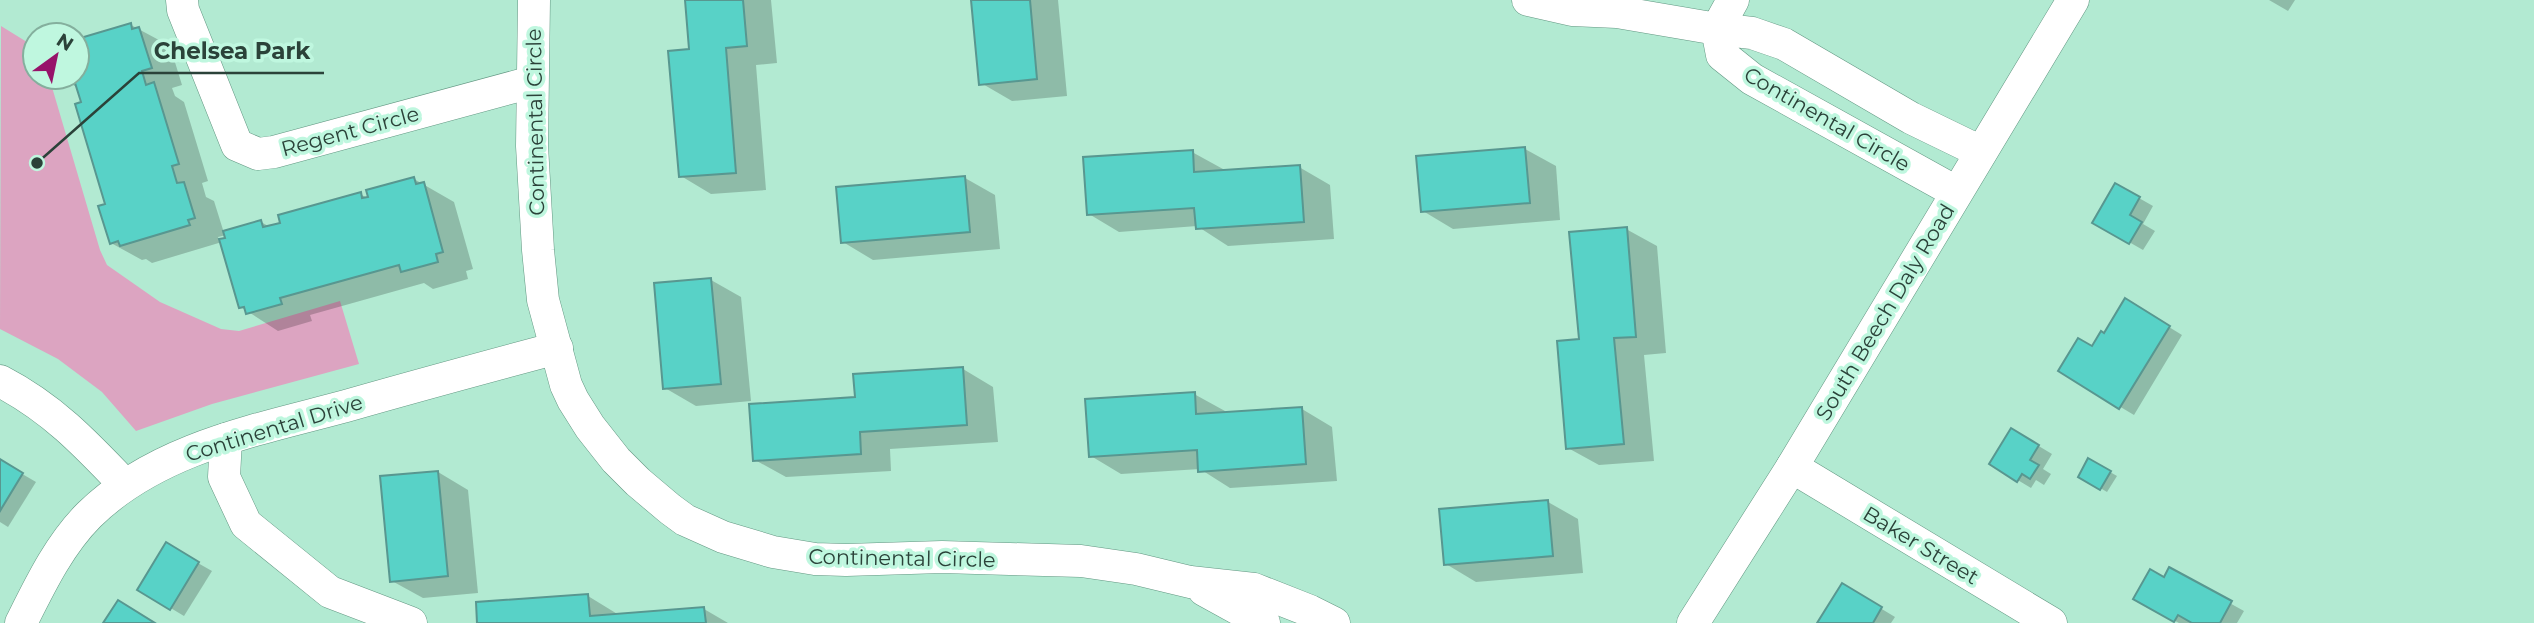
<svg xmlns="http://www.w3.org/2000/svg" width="2534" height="623" viewBox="0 0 2534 623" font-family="Montserrat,sans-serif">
<rect width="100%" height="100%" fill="#b2ead2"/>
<path fill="#dca4c1" d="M 1,26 L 35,47 L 35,77 L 49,77 L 100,250 L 107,265 L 160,302 L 221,329 L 239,331 L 340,301 L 359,364 L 212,404 L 136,431 L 102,392 L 58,359 L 0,329 Z"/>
<g fill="#0003" fill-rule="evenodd">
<path d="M 686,0 L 771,0 L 777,63 L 756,65 L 766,190 L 711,194 L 681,176 L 690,50 Z"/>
<path d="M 973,0 L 1058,0 L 1067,96 L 1012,101 L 981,83 Z"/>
<path d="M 2269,0 L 2295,0 L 2288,11 Z"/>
<path d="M 131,25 L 170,46 L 182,85 L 172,88 L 175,96 L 184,102 L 208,181 L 202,183 L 206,197 L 214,201 L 224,233 L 261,222 L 270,227 L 360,194 L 371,200 L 414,179 L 454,202 L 473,269 L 466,271 L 468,279 L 433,289 L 424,283 L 310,315 L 312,321 L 278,331 L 241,307 L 222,242 L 152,263 L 146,259 L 142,260 L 111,243 L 107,205 L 83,103 L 78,88 L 70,83 L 68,77 L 77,77 L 77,41 ZM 226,235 L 227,239 L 219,241 L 218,237 Z"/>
<path d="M 1525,149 L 1556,166 L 1560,220 L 1453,229 L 1423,211 Z"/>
<path d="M 1192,152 L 1223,169 L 1223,172 L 1299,167 L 1330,185 L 1334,239 L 1228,246 L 1197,226 L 1119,232 L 1089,214 Z"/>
<path d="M 965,178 L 995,195 L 1000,249 L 873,260 L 843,242 Z"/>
<path d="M 2116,185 L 2153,206 L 2143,224 L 2155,231 L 2143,250 L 2094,222 Z"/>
<path d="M 1626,229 L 1657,246 L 1666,353 L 1644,355 L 1654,461 L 1599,465 L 1568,448 L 1580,341 Z"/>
<path d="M 711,280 L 741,297 L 751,401 L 696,406 L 665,388 Z"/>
<path d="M 2125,300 L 2182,335 L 2134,415 L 2060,371 L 2092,348 L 2104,335 Z"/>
<path d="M 963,369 L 993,387 L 998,442 L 890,449 L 891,471 L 786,477 L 755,460 L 857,398 Z"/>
<path d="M 1194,394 L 1225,411 L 1225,414 L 1302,409 L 1332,427 L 1337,481 L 1230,488 L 1200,469 L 1121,474 L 1091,456 Z"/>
<path d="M 2012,430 L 2052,454 L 2043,469 L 2051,474 L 2044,485 L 2036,480 L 2031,488 L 1991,464 Z"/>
<path d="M 2089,460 L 2117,476 L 2107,492 L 2080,476 Z"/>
<path d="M 0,461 L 36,482 L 8,527 L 0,522 Z"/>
<path d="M 438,472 L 468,490 L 478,593 L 423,598 L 392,581 Z"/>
<path d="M 1548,502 L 1578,519 L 1583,573 L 1476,582 L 1446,564 Z"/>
<path d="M 166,545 L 212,571 L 184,616 L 139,589 Z"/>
<path d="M 2170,570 L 2244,611 L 2237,623 L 2179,623 L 2135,599 L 2164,579 Z"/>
<path d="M 1842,585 L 1895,617 L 1891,623 L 1819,623 Z"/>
<path d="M 588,596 L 619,615 L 704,609 L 728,623 L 479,623 Z"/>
</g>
<g fill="#58d2c7" stroke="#589790" stroke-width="2">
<path d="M 685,0 L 743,0 L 747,46 L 726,48 L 736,173 L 679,177 L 668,51 L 689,49 Z"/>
<path d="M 971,0 L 1030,0 L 1037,79 L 979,85 Z"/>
<path d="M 131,23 L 132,29 L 139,27 L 152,68 L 142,71 L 146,85 L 154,82 L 179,164 L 172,166 L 177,183 L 184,182 L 195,218 L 188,220 L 190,225 L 120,246 L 118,241 L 110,244 L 98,206 L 105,204 L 75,104 L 81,102 L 75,83 L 69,84 L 67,77 L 77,77 L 77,39 Z"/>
<path d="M 1525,147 L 1530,203 L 1421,212 L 1416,156 Z"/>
<path d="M 1193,150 L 1194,172 L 1300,165 L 1304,222 L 1196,229 L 1194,208 L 1087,215 L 1083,157 Z"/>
<path d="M 965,176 L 970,232 L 841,243 L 836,187 Z"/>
<path d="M 414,177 L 416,184 L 424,182 L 443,252 L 436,254 L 438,262 L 401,272 L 399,265 L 280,298 L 282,304 L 246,314 L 244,307 L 239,308 L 219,239 L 225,238 L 223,231 L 261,220 L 263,227 L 280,223 L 278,215 L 361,192 L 362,198 L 368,197 L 366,190 Z"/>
<path d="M 2115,183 L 2140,197 L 2130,215 L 2142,222 L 2129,244 L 2092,223 Z"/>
<path d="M 1627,227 L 1636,337 L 1614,338 L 1624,444 L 1566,449 L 1557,341 L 1579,339 L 1569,232 Z"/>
<path d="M 711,278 L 721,384 L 663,389 L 654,283 Z"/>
<path d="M 2125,298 L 2170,326 L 2119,409 L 2058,371 L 2078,338 L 2092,346 L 2101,331 L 2104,333 Z"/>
<path d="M 963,367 L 967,425 L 860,432 L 861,454 L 753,461 L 749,404 L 855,397 L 853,374 Z"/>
<path d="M 1195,392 L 1196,414 L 1302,407 L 1306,464 L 1198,472 L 1197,450 L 1089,457 L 1085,399 Z"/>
<path d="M 2011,428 L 2039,445 L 2030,460 L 2039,465 L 2030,479 L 2022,474 L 2017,482 L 1989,464 Z"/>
<path d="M 2088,458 L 2111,471 L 2100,490 L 2078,477 Z"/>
<path d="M 0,459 L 23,473 L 0,511 Z"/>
<path d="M 438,471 L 448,576 L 390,582 L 380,476 Z"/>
<path d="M 1548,500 L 1553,556 L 1444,565 L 1439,509 Z"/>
<path d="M 166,542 L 199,562 L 170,610 L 137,590 Z"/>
<path d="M 2169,567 L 2232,601 L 2220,623 L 2192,623 L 2178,615 L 2174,622 L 2133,599 L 2150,569 L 2164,577 Z"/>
<path d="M 1842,583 L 1882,607 L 1873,623 L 1817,623 Z"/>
<path d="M 588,594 L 590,616 L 704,607 L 706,623 L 477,623 L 476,602 Z"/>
<path d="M 118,600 L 155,623 L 103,623 Z"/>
</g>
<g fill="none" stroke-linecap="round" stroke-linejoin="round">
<defs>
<g id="minor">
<path d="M 182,0 L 183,10 L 237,145 L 258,154 L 274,152 L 532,82"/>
<path d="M 534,0 L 532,146 L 538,250 L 543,300 L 566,385 L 573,400 L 590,427 L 616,460 L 638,482 L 670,509 L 685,520 L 723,537 L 773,552 L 815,559 L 846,560 L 942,557 L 1081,561 L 1136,569 L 1190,582 L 1254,589 L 1310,611 L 1334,623"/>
<path d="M 1528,0 L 1572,10 L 1617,12 L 1717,29 L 1733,0"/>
<path d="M 1956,192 L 1752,79 L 1722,55 L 1717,29 L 1752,33 L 1784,44 L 1911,118 L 1981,152"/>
<path d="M 0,381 C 52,408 85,443 125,485"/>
<path d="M 226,439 L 224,477 L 246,524 L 330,592 L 411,623"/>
<path d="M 1792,467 L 2051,623"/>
<path d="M 1204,590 L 1264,623"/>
<path d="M 21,623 C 40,585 59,545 89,515 C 157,448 257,430 346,406 C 416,386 486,367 557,348"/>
<path d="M 1693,623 L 1792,467 L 2073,0"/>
</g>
</defs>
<use href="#minor" stroke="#629782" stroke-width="33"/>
<use href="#minor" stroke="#fff" stroke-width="32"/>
</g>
<g text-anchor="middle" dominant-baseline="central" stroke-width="7" stroke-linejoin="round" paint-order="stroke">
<g font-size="21" fill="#2b4239" stroke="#bff7df">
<text transform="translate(1827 119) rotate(30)">Continental Circle</text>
<text transform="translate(535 122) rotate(-91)">Continental Circle</text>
<text transform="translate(350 131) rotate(-15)">Regent Circle</text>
<text transform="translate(1885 312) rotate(-59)">South Beech Daly Road</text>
<text transform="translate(274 428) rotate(-17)">Continental Drive</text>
<text transform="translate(1921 545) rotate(31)">Baker Street</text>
<text transform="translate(902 558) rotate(1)">Continental Circle</text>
</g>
</g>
<path fill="none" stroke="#2b4239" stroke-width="2.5" d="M37 163L139 73H324"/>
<circle fill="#2b4239" stroke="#bff7df" stroke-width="2.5" cx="37" cy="163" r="7"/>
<g font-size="23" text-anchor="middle" font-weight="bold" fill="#2b4239" stroke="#bff7df" stroke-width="7" stroke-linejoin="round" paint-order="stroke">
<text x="232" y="59">Chelsea Park</text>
</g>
<g transform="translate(56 56) rotate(33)"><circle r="33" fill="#bff7df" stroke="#84af9d" stroke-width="2"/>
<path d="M0-5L12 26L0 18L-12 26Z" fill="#97136a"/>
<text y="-10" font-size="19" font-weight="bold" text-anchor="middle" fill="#2b4239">N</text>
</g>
</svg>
